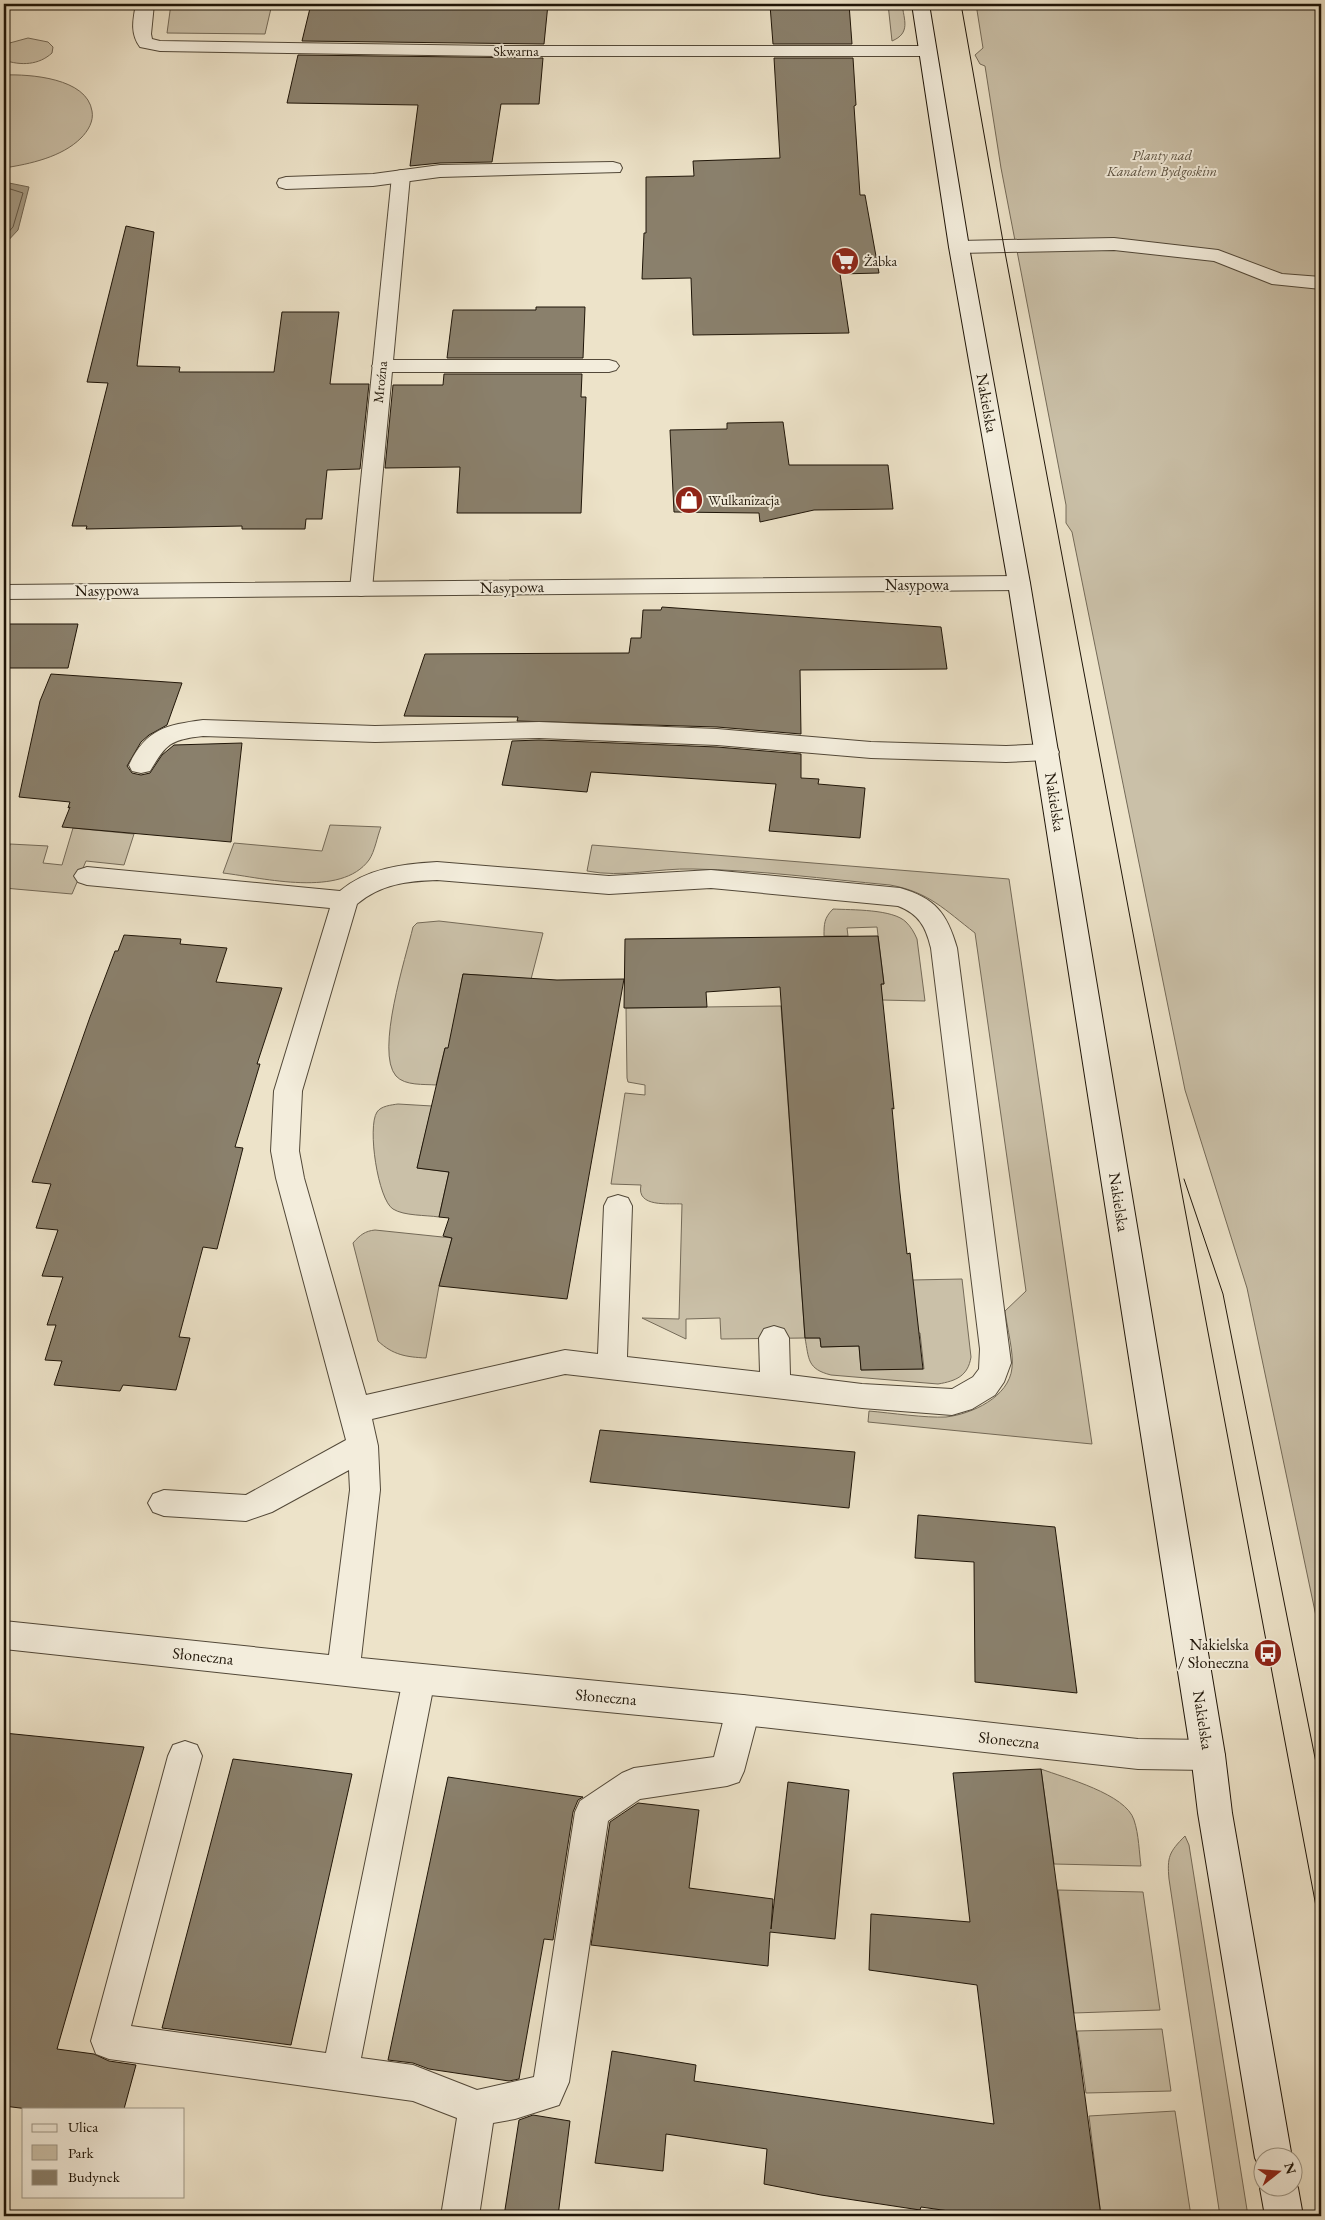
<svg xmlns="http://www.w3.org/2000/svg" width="1325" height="2220" viewBox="0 0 1325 2220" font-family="'EB Garamond',serif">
<rect width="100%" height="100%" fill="#ede3c9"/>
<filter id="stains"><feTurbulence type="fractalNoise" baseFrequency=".004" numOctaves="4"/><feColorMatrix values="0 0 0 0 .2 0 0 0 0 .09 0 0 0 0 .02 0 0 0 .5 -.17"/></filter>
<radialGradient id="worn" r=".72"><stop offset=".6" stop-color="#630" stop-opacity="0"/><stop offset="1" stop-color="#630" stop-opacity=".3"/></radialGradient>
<g fill="#cac0a8" stroke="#746a58">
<path d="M 171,4 L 272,4 L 265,34 L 167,33 Z"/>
<path d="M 888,4 L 902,4 C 904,20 911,33 892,41 Z"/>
<path d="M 976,4 L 1321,4 L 1321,1640 L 1247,1288 L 1185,1090 L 1072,532 L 1066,523 L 1066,505 L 1001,168 L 985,66 L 980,64 L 975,55 L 983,48 Z"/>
<path d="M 28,38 L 48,42 L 53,47 L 52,53 C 39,65 21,66 4,60 L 4,46 L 6,44 Z"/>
<path d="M 4,75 C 30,74 87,78 92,111 C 94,121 88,131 81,138 C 62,157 30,164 4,168 Z"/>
<path d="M 330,825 L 381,827 C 377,837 375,851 369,860 C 341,898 264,878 223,873 L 234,843 L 322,851 Z"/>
<path d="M 73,828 L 134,834 L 124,865 L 86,861 L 72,894 L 4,888 L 4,872 L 10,844 L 48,846 L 43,863 L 62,865 Z"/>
<path d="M 592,845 L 1009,879 L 1092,1444 L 868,1422 L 869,1411 C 891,1413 925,1418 946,1417 C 972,1414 1009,1397 1012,1368 C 1014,1353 1007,1328 1005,1311 L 1026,1291 L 975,933 C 945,910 929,892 890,885 C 825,879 759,870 693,869 C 657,868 622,878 587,871 Z"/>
<path d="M 833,909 C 852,910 893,909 906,922 C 911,927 914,932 917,939 L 925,1001 L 882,1000 L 881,984 L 884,984 L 877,927 L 847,928 L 848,936 L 824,936 C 824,924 824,918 833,909 Z"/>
<path d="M 439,921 L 543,933 L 530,983 L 506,977 L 463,974 L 455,1016 L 456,1049 L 445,1048 L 436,1085 C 424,1084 405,1086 396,1076 C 375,1052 406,957 413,927 L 417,923 Z"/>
<path d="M 781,1006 L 805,1338 L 820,1338 L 821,1347 L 859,1346 L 861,1370 L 924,1369 L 920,1333 L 915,1333 L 912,1280 L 962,1279 L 971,1357 C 968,1376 956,1381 938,1384 L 831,1375 C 807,1369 809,1359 805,1338 L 721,1339 L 720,1318 L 686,1319 L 686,1339 L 642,1318 L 679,1319 L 682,1204 C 669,1203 636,1208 641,1185 L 611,1184 L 625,1093 L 645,1095 L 645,1085 L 628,1082 L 627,1078 L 626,1008 Z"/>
<path d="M 398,1104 L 432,1106 L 417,1168 L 449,1172 L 439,1217 C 426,1215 404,1216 393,1209 C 378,1200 367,1127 377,1112 C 381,1106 391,1105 398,1104 Z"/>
<path d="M 375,1230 L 452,1238 L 439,1286 L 426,1358 C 406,1357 393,1355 378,1341 L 353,1243 C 360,1235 365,1231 375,1230 Z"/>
<path d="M 1041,1769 C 1065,1778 1126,1794 1134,1820 C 1139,1835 1139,1852 1141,1866 L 1054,1864 Z"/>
<path d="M 1185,1836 L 1189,1845 L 1248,2216 L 1220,2216 L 1169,1879 C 1167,1857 1169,1852 1185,1836 Z"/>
<path d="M 1058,1890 L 1143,1892 L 1160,2010 L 1074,2013 Z"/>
<path d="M 1162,2029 L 1171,2091 L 1086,2093 L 1077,2031 Z"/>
<path d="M 1175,2111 L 1191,2216 L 1101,2216 L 1089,2116 Z"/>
</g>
<path fill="#a79d87" stroke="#716754" d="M 4,182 L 29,187 L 18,230 L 4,245 Z"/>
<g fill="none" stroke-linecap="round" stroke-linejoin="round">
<path stroke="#635948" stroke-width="1" d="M 4,187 L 23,193 L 13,227 L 4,237"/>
</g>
<g fill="#8a806c" stroke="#1f1508">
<path d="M 311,4 L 548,4 L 544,44 L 302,41 Z"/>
<path d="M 849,4 L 852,44 L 773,44 L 770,5 Z"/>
<path d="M 298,55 L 543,58 L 539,104 L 501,104 L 492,162 L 440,163 L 410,166 L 418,105 L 287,103 Z"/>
<path d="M 774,58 L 853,58 L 856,105 L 854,106 L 860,195 L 865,195 L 879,273 L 840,274 L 849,333 L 693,335 L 691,278 L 642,279 L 644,233 L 646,233 L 646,177 L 694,176 L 693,161 L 780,158 Z"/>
<path d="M 126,226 L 154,232 L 137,366 L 180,367 L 179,372 L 274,372 L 282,312 L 339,312 L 330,384 L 369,384 L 360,469 L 327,470 L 322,519 L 306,519 L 305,529 L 242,529 L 242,526 L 86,529 L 87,526 L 72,526 L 108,383 L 87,382 Z"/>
<path d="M 536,307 L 585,307 L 583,358 L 447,358 L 453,310 L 536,310 Z"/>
<path d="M 444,374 L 582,374 L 581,397 L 586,397 L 581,513 L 457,513 L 460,467 L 385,468 L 393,385 L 443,385 Z"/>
<path d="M 783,422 L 789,465 L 888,465 L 893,509 L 814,510 L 760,522 L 759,513 L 674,512 L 670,430 L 727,429 L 727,423 Z"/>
<path d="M 662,607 L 941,627 L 947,669 L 800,670 L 801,734 L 717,727 L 517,721 L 518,717 L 404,716 L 425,654 L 629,653 L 631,638 L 641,638 L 643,610 L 661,610 Z"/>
<path d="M 4,624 L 78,624 L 68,668 L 4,668 Z"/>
<path d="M 51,674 L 182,683 L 167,725 L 149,735 L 141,742 L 127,766 L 132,773 L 141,775 L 150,773 L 162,755 L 174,745 L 242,743 L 231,842 L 62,827 L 70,807 L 68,808 L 70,802 L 19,797 L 40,701 Z"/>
<path d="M 539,740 L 717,747 L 801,754 L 801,778 L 819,779 L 818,784 L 865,788 L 860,838 L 769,831 L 776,784 L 591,772 L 587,792 L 502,785 L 512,741 Z"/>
<path d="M 124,935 L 181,939 L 180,944 L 227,948 L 216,982 L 282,988 L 257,1064 L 260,1064 L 235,1147 L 243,1148 L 217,1249 L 203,1247 L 179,1337 L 190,1338 L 176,1390 L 123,1385 L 120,1391 L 54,1385 L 62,1361 L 45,1360 L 56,1325 L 47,1325 L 63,1277 L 42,1276 L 58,1230 L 36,1228 L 51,1184 L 32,1182 L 90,1017 L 115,951 L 118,951 Z"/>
<path d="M 878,936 L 884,984 L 881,984 L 894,1109 L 892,1108 L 900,1193 L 907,1254 L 910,1253 L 923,1369 L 861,1370 L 859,1346 L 821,1347 L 820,1338 L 805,1338 L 780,987 L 706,992 L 707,1007 L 624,1008 L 625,939 Z"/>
<path d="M 463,974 L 557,980 L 624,979 L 567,1299 L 439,1286 L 452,1238 L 443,1236 L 449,1218 L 439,1217 L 449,1172 L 417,1168 L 445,1048 L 448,1048 Z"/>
<path d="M 600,1430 L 855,1452 L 849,1508 L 590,1482 Z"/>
<path d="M 918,1515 L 1055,1527 L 1077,1693 L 975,1682 L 974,1562 L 915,1558 Z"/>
<path d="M 4,1733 L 144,1747 L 57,2049 L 94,2054 L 109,2061 L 136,2065 L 124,2109 L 28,2109 L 4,2106 Z"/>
<path d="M 233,1759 L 352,1774 L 291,2045 L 162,2028 Z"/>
<path d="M 1041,1769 L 1101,2216 L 984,2216 L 921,2207 L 920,2210 L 821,2195 L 764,2184 L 767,2149 L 666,2134 L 663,2171 L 595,2163 L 612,2051 L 696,2065 L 694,2081 L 994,2124 L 977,1985 L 869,1970 L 871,1914 L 970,1922 L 953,1773 Z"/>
<path d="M 448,1777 L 583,1797 L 578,1800 L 573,1812 L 553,1940 L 544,1939 L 519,2079 L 509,2081 L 429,2069 L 413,2063 L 388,2060 Z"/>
<path d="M 788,1782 L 849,1790 L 835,1939 L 770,1932 L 768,1966 L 591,1945 L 610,1822 L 638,1803 L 699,1810 L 689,1888 L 773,1899 L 771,1929 Z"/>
<path d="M 533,2115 L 570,2121 L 558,2216 L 504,2216 L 519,2120 Z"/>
</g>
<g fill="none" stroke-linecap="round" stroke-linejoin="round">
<defs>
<g id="service">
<path d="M 613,162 L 620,164 L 622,168 L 620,172 L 440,177 L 373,186 L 286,189 L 279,187 L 277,183 L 279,179 L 286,177 L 373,174 L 440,165 Z"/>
<path d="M 382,360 L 609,360 L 616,362 L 619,366 L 616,370 L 609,372 L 382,372 L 375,370 L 372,366 L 375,362 Z"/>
<path d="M 203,720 L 375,726 L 539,722 L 717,729 L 871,742 L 1006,746 L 1047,744 L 1056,746 L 1059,752 L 1056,758 L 1047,760 L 1006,762 L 871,758 L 717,745 L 539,738 L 375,742 L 203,736 C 170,740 167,743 150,771 L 141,773 L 132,771 L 129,765 C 146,729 166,725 203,720 Z"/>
<path d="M 419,1664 L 431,1669 L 435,1679 L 361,2058 L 413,2065 L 477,2090 L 534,2077 L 575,1812 L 580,1801 L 622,1773 L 634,1768 L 714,1757 L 726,1710 L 731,1699 L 743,1695 L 755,1699 L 760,1710 L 744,1771 L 739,1782 L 727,1786 L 640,1799 L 608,1821 L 569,2082 L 559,2105 L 515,2119 L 493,2123 L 479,2216 L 441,2216 L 457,2118 L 413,2101 L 109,2059 L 96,2054 L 91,2041 L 168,1756 L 173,1745 L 185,1741 L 197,1745 L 202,1756 L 131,2026 L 326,2053 L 403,1679 L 407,1669 Z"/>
</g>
<g id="minor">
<path d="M 136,4 L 154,4 L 151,34 L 152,39 L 160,41 L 498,46 L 927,46 L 933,47 L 936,51 L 933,55 L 927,56 L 498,56 L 160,51 L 140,47 C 130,33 133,20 136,4 Z"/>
<path d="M 401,170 L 408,172 L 410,176 L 372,589 L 369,594 L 361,596 L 353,594 L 350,589 L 392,176 L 394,172 Z"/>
<path d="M 1114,238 L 1218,250 L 1282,274 L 1321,277 L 1321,289 L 1272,284 L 1214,261 L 1114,250 L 959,253 L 952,251 L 949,247 L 952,243 L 959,241 Z"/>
<path d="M 437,862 L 609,876 L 711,870 L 900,888 C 935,898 947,913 957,948 L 1011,1363 L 1004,1382 L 995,1395 L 972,1409 L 952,1415 L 862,1408 L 565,1374 L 372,1419 L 378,1446 L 380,1490 L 361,1658 L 743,1695 L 1138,1739 L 1208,1740 L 1220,1744 L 1225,1755 L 1220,1766 L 1208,1770 L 1138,1769 L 743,1725 L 419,1694 L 4,1649 L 4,1621 L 329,1655 L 350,1490 L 349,1470 L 272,1512 L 246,1521 L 164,1516 L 153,1512 L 148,1503 L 153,1494 L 164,1490 L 246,1495 L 346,1440 L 276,1178 L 271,1151 L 274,1091 L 330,908 L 87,885 L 78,882 L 74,876 L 78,870 L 87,867 L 340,891 C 367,868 403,864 437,862 ZM 437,880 L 609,894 L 711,888 L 898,906 C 919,914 926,927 931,948 L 980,1349 L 979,1369 L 973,1377 L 952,1389 L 862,1384 L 790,1375 L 789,1338 L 784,1329 L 774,1326 L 764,1329 L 759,1338 L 760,1372 L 627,1357 L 632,1206 L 628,1198 L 618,1195 L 608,1198 L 604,1206 L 598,1354 L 565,1350 L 366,1395 L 304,1178 L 299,1151 L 302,1091 L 357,904 C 381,884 407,881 437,880 Z"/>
</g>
<path id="tertiary" d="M 1019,576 L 1027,578 L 1030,583 L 1027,588 L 1019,590 L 4,599 L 4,585 Z"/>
<g id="secondary">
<path d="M 912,4 L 929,4 L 969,247 L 1030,583 L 1225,1755 L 1232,1813 L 1292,2158 L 1262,2158 L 1262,2172 L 1255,2158 L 1198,1813 L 1191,1755 L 1008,583 L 949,247 Z"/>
<path d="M 1292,2175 L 1298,2188 L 1303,2216 L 1265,2216 L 1260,2188 L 1262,2183 L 1262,2188 L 1292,2188 Z"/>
</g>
</defs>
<use href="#service" stroke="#524838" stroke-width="2"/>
<use href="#minor" stroke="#524838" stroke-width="2"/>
<use href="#tertiary" stroke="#524838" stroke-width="2"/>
<use href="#secondary" stroke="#1f1508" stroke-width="2"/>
<use href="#service" fill="#f3eddc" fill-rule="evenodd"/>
<use href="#minor" fill="#f3eddc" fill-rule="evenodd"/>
<use href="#tertiary" fill="#f3eddc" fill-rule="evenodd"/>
<use href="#secondary" fill="#f3eddc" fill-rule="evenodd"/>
<g stroke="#1f1508" stroke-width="1">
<path d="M 961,4 L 1004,247 L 1321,1933"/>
<path d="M 1184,1179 L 1223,1294 L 1321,1788"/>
</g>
</g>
<defs>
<symbol id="supermarket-disc" viewBox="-11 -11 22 22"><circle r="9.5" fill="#8f2418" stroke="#f3eddc"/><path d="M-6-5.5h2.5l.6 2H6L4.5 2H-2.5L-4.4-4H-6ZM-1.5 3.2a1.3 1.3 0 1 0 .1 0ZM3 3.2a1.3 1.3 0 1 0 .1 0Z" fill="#fff"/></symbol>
<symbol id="shop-disc" viewBox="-11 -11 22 22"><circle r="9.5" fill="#8f2418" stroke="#f3eddc"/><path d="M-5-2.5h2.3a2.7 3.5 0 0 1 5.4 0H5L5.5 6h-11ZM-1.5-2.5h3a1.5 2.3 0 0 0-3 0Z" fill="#fff"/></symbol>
<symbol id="bus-disc" viewBox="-11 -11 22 22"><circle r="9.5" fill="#8f2418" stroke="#f3eddc"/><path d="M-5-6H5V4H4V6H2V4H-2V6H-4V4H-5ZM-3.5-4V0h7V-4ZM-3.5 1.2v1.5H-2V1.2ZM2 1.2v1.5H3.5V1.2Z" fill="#fff"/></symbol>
</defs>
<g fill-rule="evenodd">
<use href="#supermarket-disc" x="829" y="245" width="32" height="32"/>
<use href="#shop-disc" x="673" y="484" width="32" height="32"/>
<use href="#bus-disc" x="1252" y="1637" width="32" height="32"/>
</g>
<g text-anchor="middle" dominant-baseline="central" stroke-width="4" stroke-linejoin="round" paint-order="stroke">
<g font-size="14" fill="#1f1508" stroke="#f3eddc">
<text x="516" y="51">Skwarna</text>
<text transform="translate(380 382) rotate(-84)">Mroźna</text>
</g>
<g font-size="14" font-style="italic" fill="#5b5140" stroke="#f3eddc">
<text x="1162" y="155">Planty nad<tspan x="1162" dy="16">Kanałem Bydgoskim</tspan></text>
</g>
<g font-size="14" fill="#1f1508" stroke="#f3eddc" text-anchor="start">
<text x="864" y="261">Żabka</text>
<text x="708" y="500">Wulkanizacja</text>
</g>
<g font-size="16" fill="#1f1508" stroke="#f3eddc">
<text transform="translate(987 403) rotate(80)">Nakielska</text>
<text x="917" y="584">Nasypowa</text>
<text transform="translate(512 587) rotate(-1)">Nasypowa</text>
<text transform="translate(107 590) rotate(-1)">Nasypowa</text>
<text transform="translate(1055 802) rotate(81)">Nakielska</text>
<text transform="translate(1119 1202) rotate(81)">Nakielska</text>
<text transform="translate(203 1656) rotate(6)">Słoneczna</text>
<text transform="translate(606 1697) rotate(5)">Słoneczna</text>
<text transform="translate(1203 1720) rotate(81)">Nakielska</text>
<text transform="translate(1009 1740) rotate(6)">Słoneczna</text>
</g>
<g font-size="16" fill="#1f1508" stroke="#f3eddc" text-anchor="end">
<text x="1249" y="1644">Nakielska<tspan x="1249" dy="18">/ Słoneczna</tspan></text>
</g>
</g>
<rect width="1325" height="2220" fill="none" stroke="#ede3c9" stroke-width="20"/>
<rect x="5" y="5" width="1315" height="2210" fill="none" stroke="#1f1508" stroke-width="2.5"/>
<rect x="10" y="10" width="1305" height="2200" fill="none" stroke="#1f1508"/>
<rect x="22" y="2108" width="162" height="90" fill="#f3eddc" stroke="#9e9787"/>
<rect x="32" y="2124" width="25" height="8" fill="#f3eddc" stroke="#9e9787"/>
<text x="68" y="2132" font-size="15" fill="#1f1508">Ulica</text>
<rect x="32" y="2145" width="25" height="15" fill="#cac0a8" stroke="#9e9787"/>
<text x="68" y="2158" font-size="15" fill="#1f1508">Park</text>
<rect x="32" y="2170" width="25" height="15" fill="#8a806c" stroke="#9e9787"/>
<text x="68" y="2182" font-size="15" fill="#1f1508">Budynek</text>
<g transform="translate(1278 2172) rotate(73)"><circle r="24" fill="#f3eddc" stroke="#9e9787"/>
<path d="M0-4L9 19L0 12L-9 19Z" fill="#8f2418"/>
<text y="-8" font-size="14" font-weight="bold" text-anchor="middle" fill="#1f1508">N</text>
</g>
<rect width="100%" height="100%" filter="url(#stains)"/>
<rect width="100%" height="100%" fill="url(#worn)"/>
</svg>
